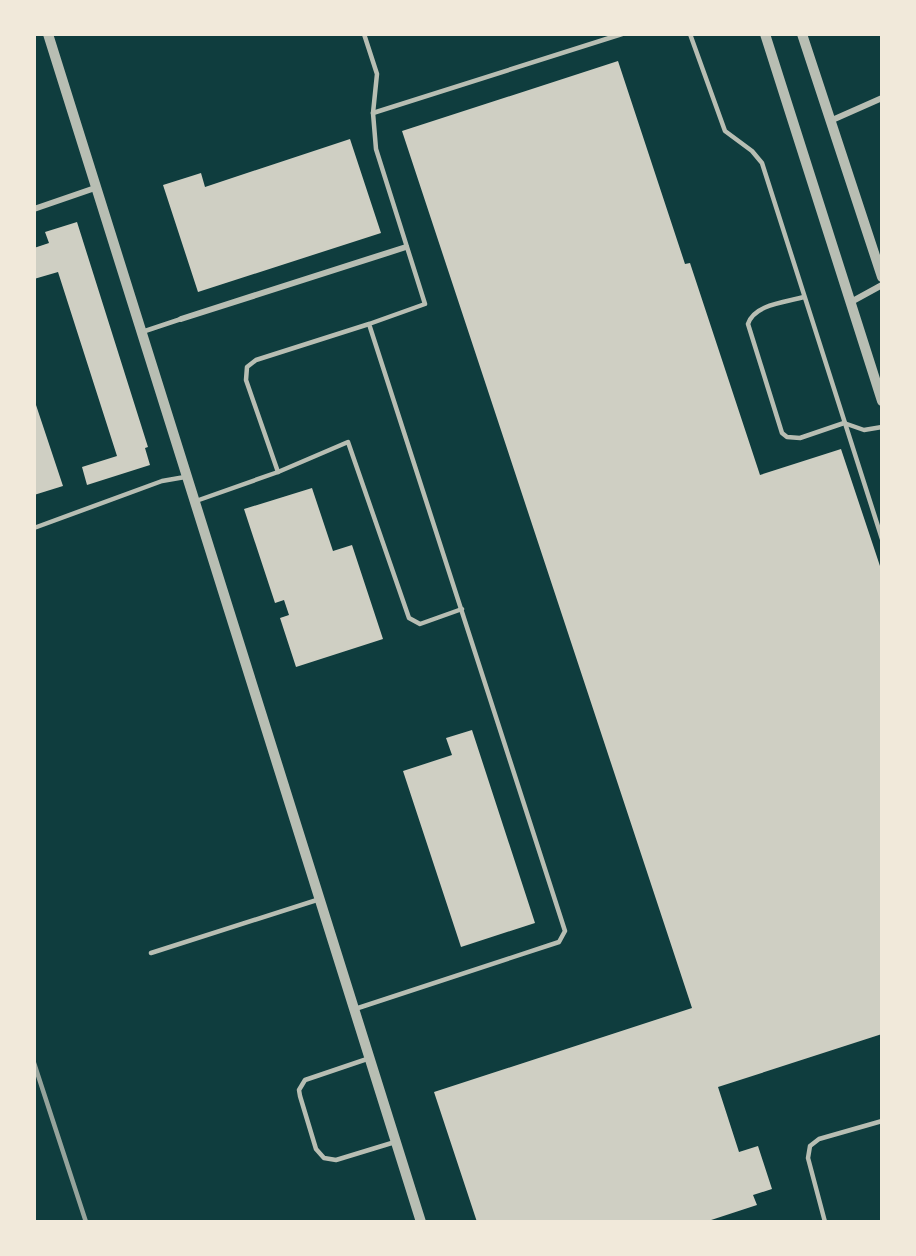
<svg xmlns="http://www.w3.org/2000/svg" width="916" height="1256" viewBox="0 0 916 1256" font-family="'DejaVu Sans',sans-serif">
<rect width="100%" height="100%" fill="#0f3d3e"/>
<g fill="#cfcfc3">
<path d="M 618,61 L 685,264 L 690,263 L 760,475 L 841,449 L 882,572 L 882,1034 L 718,1087 L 739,1152 L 758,1146 L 772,1189 L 753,1195 L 757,1205 L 705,1222 L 477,1222 L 434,1092 L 692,1008 L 402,131 Z"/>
<path d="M 350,139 L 381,233 L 198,292 L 163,185 L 201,173 L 205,187 Z"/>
<path d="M 77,222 L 148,447 L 145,448 L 150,465 L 87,485 L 82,467 L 117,456 L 58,272 L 34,279 L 34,248 L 49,243 L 45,232 Z"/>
<path d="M 34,399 L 63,486 L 34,495 Z"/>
<path d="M 312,488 L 333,551 L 352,545 L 383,639 L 296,667 L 280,618 L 289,615 L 284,600 L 275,603 L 244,509 Z"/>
<path d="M 472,730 L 535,923 L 461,947 L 403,771 L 452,755 L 446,738 Z"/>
</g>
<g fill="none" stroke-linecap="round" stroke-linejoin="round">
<g stroke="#b8beb3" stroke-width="4.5">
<path d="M 690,34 L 725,131 L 752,151 L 762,163 L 882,539"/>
<path d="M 373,113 L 622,34"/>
<path d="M 804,297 C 787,302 754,304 748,324 L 782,433 L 787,437 L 800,438 L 844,423 L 864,430 L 882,427"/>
<path d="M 142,332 L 181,319"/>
<path d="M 278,472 L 246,380 L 247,367 L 256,360 L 369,324"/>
<path d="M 196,501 L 278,472 L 348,442 L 409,618 L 420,624 L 462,609"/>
<path d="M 34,528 L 162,481 L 185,477"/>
<path d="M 151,953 L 320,899"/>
<path d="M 355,1009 L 559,942 L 565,931 L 369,324 L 425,304 L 376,149 L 373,113 L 377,74 L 364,34"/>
<path d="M 370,1058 L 305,1080 L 299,1090 L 300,1096 L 316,1149 L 324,1158 L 336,1160 L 395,1142"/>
<path d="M 825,1222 L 808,1158 L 810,1146 L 819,1139 L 882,1121"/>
</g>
<g stroke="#b8beb3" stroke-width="6">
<path d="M 830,121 L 882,98"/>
<path d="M 34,209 L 95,188"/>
<path d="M 851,302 L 882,285"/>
<path d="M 181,319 L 406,247"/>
</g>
<g stroke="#b8beb3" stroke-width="10">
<path d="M 48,34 L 421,1222"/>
<path d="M 765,34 L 882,401"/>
<path d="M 802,34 L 882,277"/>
</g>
<path stroke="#97a49c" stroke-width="4.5" d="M 34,1063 L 86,1222"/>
</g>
<rect width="916" height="1256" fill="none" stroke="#f1e9da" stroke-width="72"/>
</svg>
